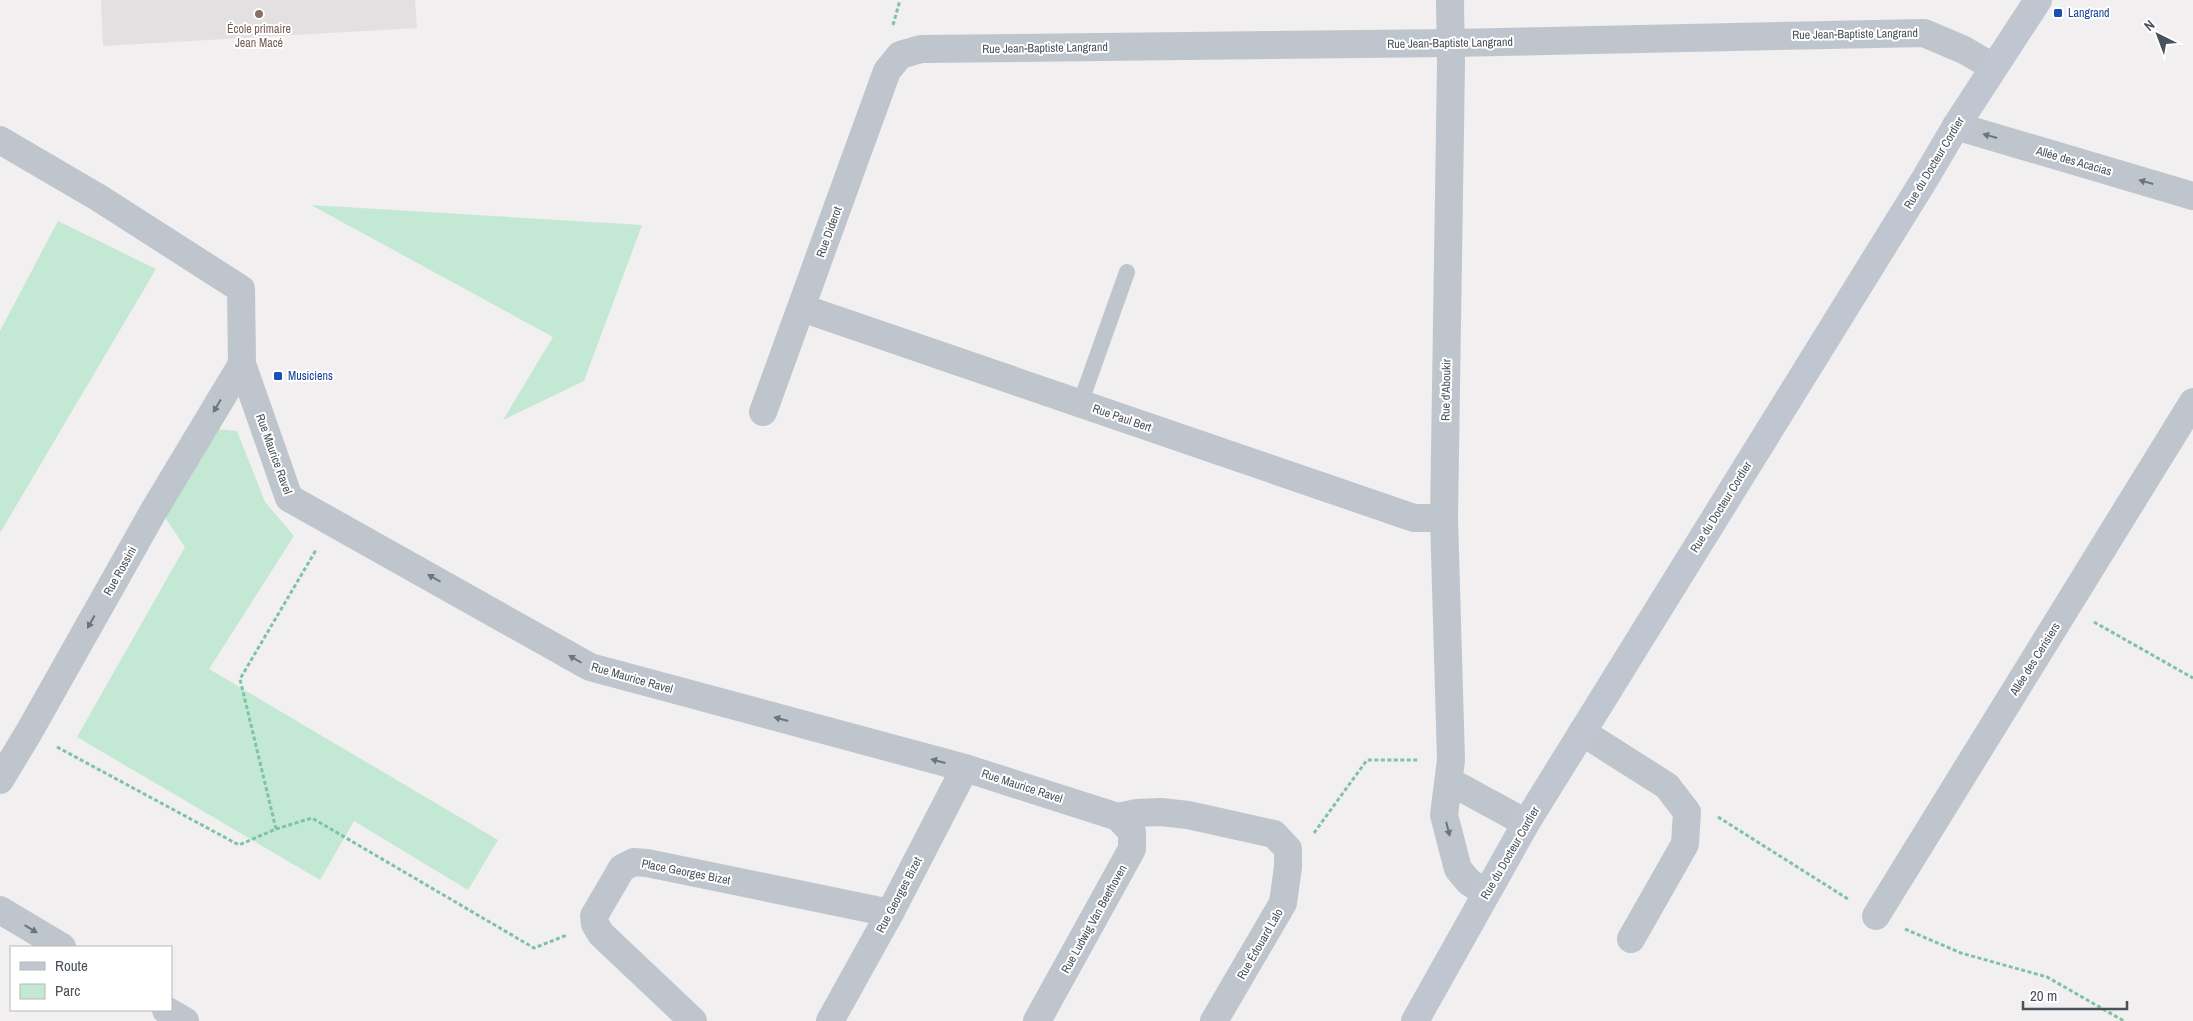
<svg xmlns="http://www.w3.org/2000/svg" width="2193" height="1021" viewBox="0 0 2193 1021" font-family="'Archivo Narrow',sans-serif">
<rect width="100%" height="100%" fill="#f1efef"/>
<path fill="#e2e0e0" d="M 101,0 L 415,0 L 417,28 L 103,46 Z"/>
<g fill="#c3e9d4">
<path d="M 311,205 L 642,225 L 584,381 L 503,420 L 553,337 Z"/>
<path d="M 58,221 L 156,269 L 0,533 L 0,331 Z"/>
<path d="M 218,429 L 237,431 L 265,502 L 294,536 L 209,669 L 498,840 L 468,890 L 354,821 L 320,880 L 77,737 L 185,547 L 164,516 Z"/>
</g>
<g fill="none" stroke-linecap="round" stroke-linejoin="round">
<g stroke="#7fc3a5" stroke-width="3" stroke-dasharray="4 2.5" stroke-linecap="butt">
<path d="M 893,25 L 900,0"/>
<path d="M 2094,622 L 2193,678"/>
<path d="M 57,747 L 239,845 L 276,829 L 312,818 L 534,948 L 567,935"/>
<path d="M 1718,817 L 1848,899"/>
<path d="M 276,829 L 240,679 L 316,550"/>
<path d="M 1314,833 L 1367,760 L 1418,760"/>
<path d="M 1905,929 L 1961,953 L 2047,977 L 2124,1021"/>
</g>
<path stroke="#bfc5cc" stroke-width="16" d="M 1080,404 L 1127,272"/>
<g stroke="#bfc5cc" stroke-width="28">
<path d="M 1450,0 L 1451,64 L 1444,518 L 1451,760 L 1444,815 L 1458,869 L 1469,882 L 1486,893"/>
<path d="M 1956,126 L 2193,196"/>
<path d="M 0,140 L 99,198 L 241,289 L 242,364 L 289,498 L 590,667 L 965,768 L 1118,817 L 1137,813 L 1161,812 L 1188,815 L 1274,834 L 1288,849 L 1288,867 L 1283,903 L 1214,1021"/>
<path d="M 802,308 L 1414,518 L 1444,518"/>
<path d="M 763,412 L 887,71 L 900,55 L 921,49 L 1451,43 L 1924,33 L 1964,50 L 1993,67"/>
<path d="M 1582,732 L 1667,786 L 1687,812 L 1685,844 L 1631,939"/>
<path d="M 0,780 L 29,732 L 153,512 L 242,364"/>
<path d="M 1449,781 L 1526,823"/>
<path d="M 0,910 L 62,947"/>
<path d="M 1876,916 L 2193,402"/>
<path d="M 166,1010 L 185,1021"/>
<path d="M 693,1021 L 601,934 L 595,924 L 594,916 L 622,868 L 634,862 L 647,863 L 890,913"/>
<path d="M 830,1021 L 890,913 L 965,768"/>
<path d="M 1037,1021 L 1132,849 L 1132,832 L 1118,817"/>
</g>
<path stroke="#bfc6d0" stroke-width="28" d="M 1415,1021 L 1526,823 L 1926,177 L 1956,126 L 2038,0"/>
</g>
<defs><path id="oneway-solid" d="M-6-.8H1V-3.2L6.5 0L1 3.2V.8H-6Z" transform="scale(1.25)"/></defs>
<g fill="#6c747c">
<use href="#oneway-solid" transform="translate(1990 136) rotate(-164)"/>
<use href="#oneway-solid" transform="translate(2146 182) rotate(-164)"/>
<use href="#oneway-solid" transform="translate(217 406) rotate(121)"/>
<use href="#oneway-solid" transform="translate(434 578) rotate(-150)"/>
<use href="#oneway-solid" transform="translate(91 622) rotate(119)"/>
<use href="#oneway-solid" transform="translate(575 659) rotate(-150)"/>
<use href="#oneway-solid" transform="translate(781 719) rotate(-165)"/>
<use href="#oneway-solid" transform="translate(938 761) rotate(-165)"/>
<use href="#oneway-solid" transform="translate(1448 829) rotate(76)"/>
<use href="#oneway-solid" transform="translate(31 929) rotate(31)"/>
</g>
<g fill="#1a4fb4" stroke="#fff" stroke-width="2">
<rect x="2053" y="8" width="10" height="10" rx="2.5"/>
<rect x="273" y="371" width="10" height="10" rx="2.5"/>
</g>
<circle fill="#8d6e63" stroke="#fff" stroke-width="2" cx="259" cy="14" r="5"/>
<g text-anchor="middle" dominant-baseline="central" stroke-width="4" stroke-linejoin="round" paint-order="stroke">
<g font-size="12" fill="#164399" stroke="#fff" text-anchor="start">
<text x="2068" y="13">Langrand</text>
<text x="288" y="376">Musiciens</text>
</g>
<g font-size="12" fill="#785e54" stroke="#fff">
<text x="259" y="29">École primaire<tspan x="259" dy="14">Jean Macé</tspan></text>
</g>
<g font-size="12" fill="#49515a" stroke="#fff">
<text transform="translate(1855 34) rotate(-1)">Rue Jean-Baptiste Langrand</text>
<text transform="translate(1450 43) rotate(-1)">Rue Jean-Baptiste Langrand</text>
<text transform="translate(1045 48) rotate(-1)">Rue Jean-Baptiste Langrand</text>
<text transform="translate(2074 161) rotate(16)">Allée des Acacias</text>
<text transform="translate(1934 163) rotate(-59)">Rue du Docteur Cordier</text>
<text transform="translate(829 232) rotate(-70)">Rue Diderot</text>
<text transform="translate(1446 390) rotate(-89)">Rue d'Aboukir</text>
<text transform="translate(1122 418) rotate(19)">Rue Paul Bert</text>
<text transform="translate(274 454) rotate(70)">Rue Maurice Ravel</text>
<text transform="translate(1721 507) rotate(-58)">Rue du Docteur Cordier</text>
<text transform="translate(120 571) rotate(-61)">Rue Rossini</text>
<text transform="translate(2035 659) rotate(-58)">Allée des Cerisiers</text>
<text transform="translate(632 678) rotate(16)">Rue Maurice Ravel</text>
<text transform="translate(1022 786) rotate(18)">Rue Maurice Ravel</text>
<text transform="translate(1510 853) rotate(-60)">Rue du Docteur Cordier</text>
<text transform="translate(686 872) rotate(11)">Place Georges Bizet</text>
<text transform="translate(899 895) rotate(-62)">Rue Georges Bizet</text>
<text transform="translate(1094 919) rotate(-61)">Rue Ludwig Van Beethoven</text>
<text transform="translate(1260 944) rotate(-60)">Rue Édouard Lalo</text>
</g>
</g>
<rect x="10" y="946" width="162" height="65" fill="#ffffff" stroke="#b6b9bd"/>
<rect x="20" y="962" width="25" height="8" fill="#bfc6d0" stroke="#b6b9bd"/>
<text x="55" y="971" font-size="15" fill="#49515a">Route</text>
<rect x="20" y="984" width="25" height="15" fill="#c3e9d4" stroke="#b6b9bd"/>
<text x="55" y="996" font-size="15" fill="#49515a">Parc</text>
<g transform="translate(2158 35) rotate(318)" stroke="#ffffff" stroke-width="4" paint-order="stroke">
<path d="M0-4L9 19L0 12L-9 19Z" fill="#49515a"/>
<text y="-8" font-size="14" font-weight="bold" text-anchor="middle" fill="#49515a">N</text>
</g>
<path d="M2023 1001v8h104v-8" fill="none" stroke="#49515a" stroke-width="2.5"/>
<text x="2030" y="1001" font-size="15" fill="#49515a" stroke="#ffffff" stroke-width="4" paint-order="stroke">20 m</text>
</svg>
